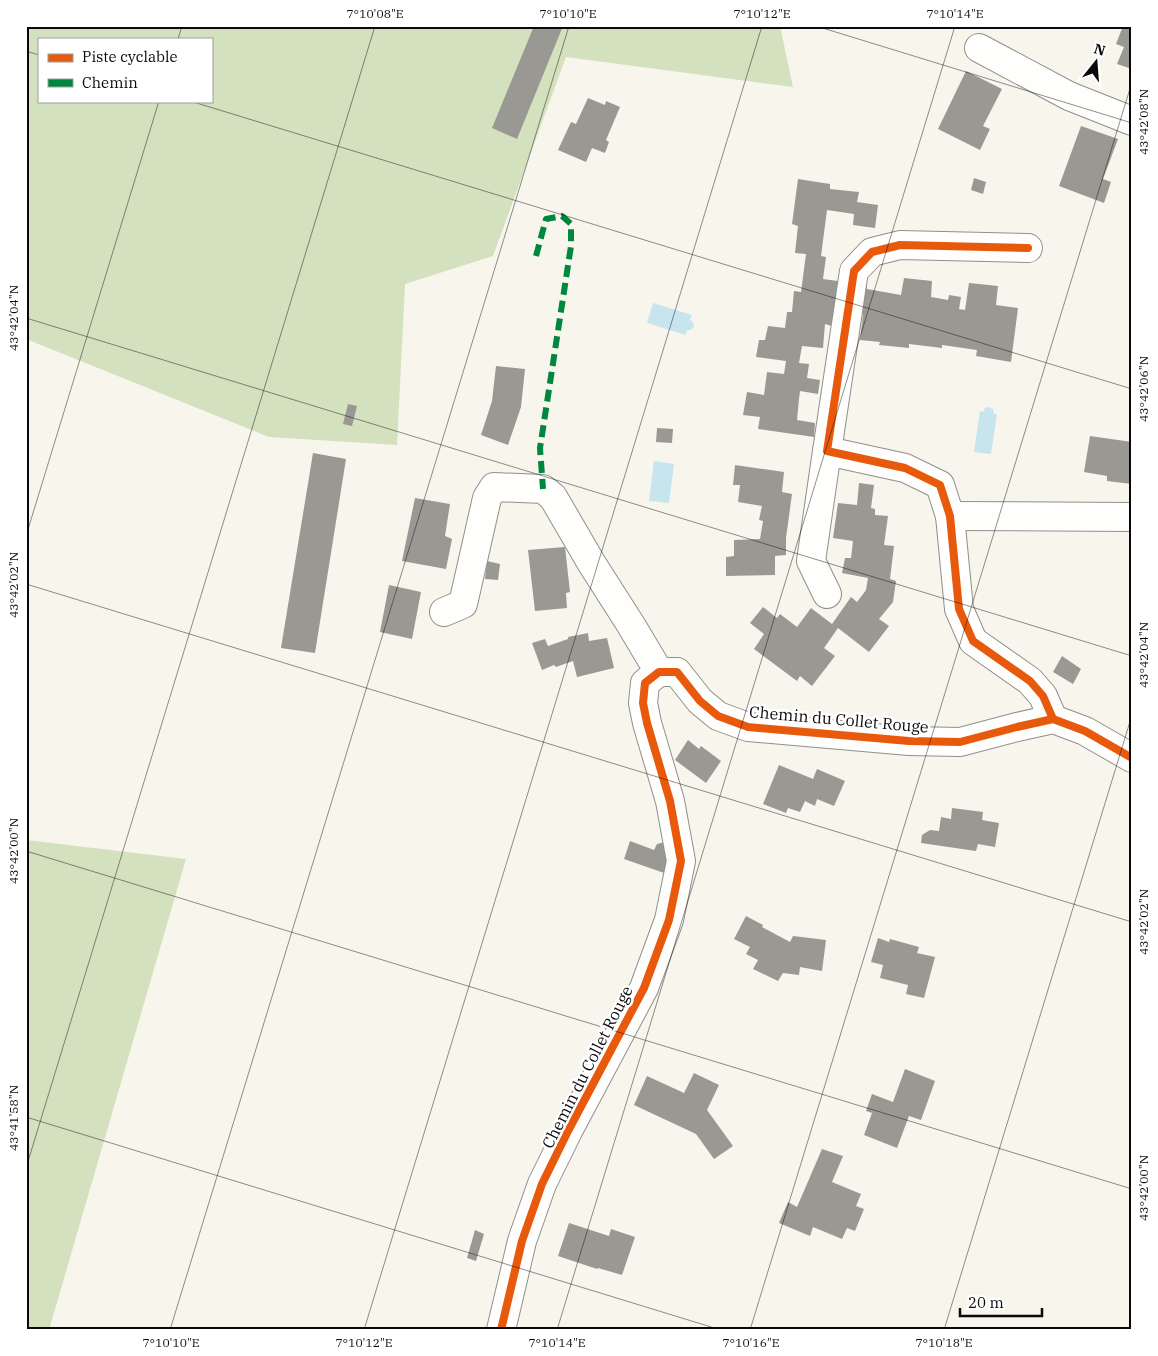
<svg xmlns="http://www.w3.org/2000/svg" width="1158" height="1356" viewBox="0 0 1158 1356" font-family="'IBM Plex Serif',serif">
<rect width="100%" height="100%" fill="#f8f5ed"/>
<g fill="#d4e1be" fill-rule="evenodd">
<path d="M 26,26 L 780,26 L 793,87 L 566,57 L 493,256 L 405,284 L 397,445 L 269,437 L 26,339 ZM 39,39 L 211,39 L 211,101 L 39,101 Z"/>
<path d="M 26,840 L 186,859 L 49,1330 L 26,1330 Z"/>
</g>
<g fill="#c7e5ee">
<path d="M 653,303 L 692,315 L 690,320 L 693,322 L 694,327 L 690,330 L 687,330 L 686,335 L 647,323 Z"/>
<path d="M 989,407 L 993,409 L 994,414 L 997,414 L 991,454 L 974,452 L 980,411 L 983,412 L 985,408 Z"/>
<path d="M 654,461 L 674,464 L 669,503 L 649,501 Z"/>
</g>
<g fill="#9a9893">
<path d="M 534,26 L 563,26 L 517,139 L 492,128 Z"/>
<path d="M 1123,26 L 1132,26 L 1132,69 L 1117,64 L 1124,47 L 1116,44 Z"/>
<path d="M 966,71 L 1002,89 L 983,126 L 990,129 L 980,150 L 938,129 Z"/>
<path d="M 588,98 L 605,105 L 606,101 L 620,107 L 606,140 L 609,142 L 605,153 L 592,148 L 586,162 L 558,150 L 571,122 L 576,124 Z"/>
<path d="M 1081,126 L 1118,139 L 1103,179 L 1111,182 L 1104,203 L 1059,186 Z"/>
<path d="M 974,178 L 986,182 L 983,194 L 971,190 Z"/>
<path d="M 798,179 L 830,184 L 830,189 L 859,192 L 857,202 L 878,205 L 875,228 L 853,225 L 854,214 L 827,210 L 821,256 L 826,257 L 823,279 L 867,285 L 867,289 L 901,295 L 904,278 L 932,281 L 931,297 L 948,300 L 949,295 L 961,297 L 959,309 L 965,310 L 969,283 L 998,286 L 996,305 L 1018,308 L 1011,362 L 976,356 L 977,350 L 942,345 L 942,348 L 909,344 L 909,348 L 879,345 L 880,342 L 860,340 L 863,314 L 834,309 L 832,326 L 825,324 L 823,348 L 802,346 L 799,363 L 809,364 L 807,378 L 820,380 L 818,394 L 800,391 L 799,399 L 797,420 L 815,423 L 814,437 L 758,429 L 760,417 L 743,415 L 747,392 L 764,395 L 767,372 L 784,374 L 786,361 L 756,357 L 759,340 L 765,340 L 768,326 L 785,328 L 787,312 L 792,312 L 794,291 L 801,292 L 806,254 L 795,253 L 798,226 L 792,224 Z"/>
<path d="M 496,366 L 525,369 L 521,407 L 508,445 L 481,435 L 492,401 Z"/>
<path d="M 348,404 L 357,406 L 352,426 L 343,424 Z"/>
<path d="M 657,428 L 673,429 L 672,443 L 656,442 Z"/>
<path d="M 1090,436 L 1132,442 L 1132,484 L 1107,481 L 1107,476 L 1084,472 Z"/>
<path d="M 313,453 L 346,459 L 315,653 L 281,648 Z"/>
<path d="M 735,465 L 784,472 L 782,492 L 792,494 L 786,538 L 786,555 L 775,556 L 775,575 L 726,576 L 726,557 L 734,556 L 734,540 L 760,539 L 763,521 L 759,520 L 762,506 L 738,502 L 740,485 L 733,485 Z"/>
<path d="M 859,483 L 874,485 L 871,508 L 875,509 L 875,515 L 888,516 L 884,545 L 894,546 L 890,579 L 896,581 L 893,602 L 879,619 L 889,626 L 869,652 L 838,628 L 824,648 L 835,656 L 812,686 L 800,676 L 797,681 L 754,649 L 764,634 L 750,623 L 763,607 L 777,618 L 780,614 L 797,627 L 811,608 L 832,624 L 851,597 L 857,602 L 866,590 L 868,578 L 842,573 L 845,558 L 851,558 L 853,541 L 833,538 L 838,503 L 857,505 Z"/>
<path d="M 415,498 L 450,504 L 445,536 L 452,539 L 446,569 L 402,561 Z"/>
<path d="M 565,547 L 570,592 L 566,593 L 567,608 L 535,611 L 528,550 Z"/>
<path d="M 487,561 L 500,564 L 498,580 L 485,579 Z"/>
<path d="M 389,585 L 421,592 L 412,639 L 380,632 Z"/>
<path d="M 588,633 L 589,641 L 607,638 L 614,668 L 577,677 L 573,661 L 556,667 L 554,665 L 542,670 L 532,643 L 545,639 L 548,646 L 568,639 L 568,637 Z"/>
<path d="M 1062,656 L 1081,669 L 1073,684 L 1053,672 Z"/>
<path d="M 688,740 L 699,749 L 701,746 L 721,761 L 706,783 L 675,760 Z"/>
<path d="M 779,765 L 813,779 L 817,769 L 845,781 L 834,806 L 817,799 L 815,806 L 805,801 L 800,812 L 788,808 L 786,813 L 763,804 Z"/>
<path d="M 952,808 L 983,812 L 982,820 L 999,823 L 995,847 L 978,844 L 976,851 L 921,843 L 922,835 L 930,830 L 939,831 L 941,817 L 951,819 Z"/>
<path d="M 630,841 L 654,850 L 657,844 L 665,842 L 670,875 L 624,859 Z"/>
<path d="M 746,916 L 763,925 L 762,927 L 790,942 L 793,936 L 826,940 L 822,971 L 800,967 L 799,975 L 783,973 L 778,981 L 753,969 L 758,960 L 746,954 L 750,947 L 734,939 Z"/>
<path d="M 878,938 L 889,942 L 890,939 L 919,947 L 917,953 L 935,957 L 924,998 L 906,994 L 908,985 L 880,978 L 883,965 L 871,962 Z"/>
<path d="M 905,1069 L 935,1081 L 921,1120 L 909,1116 L 897,1148 L 864,1135 L 872,1113 L 866,1111 L 872,1094 L 893,1102 Z"/>
<path d="M 694,1073 L 719,1085 L 707,1110 L 733,1146 L 714,1159 L 696,1134 L 634,1105 L 647,1076 L 684,1093 Z"/>
<path d="M 822,1149 L 843,1156 L 832,1182 L 861,1194 L 856,1206 L 864,1209 L 855,1231 L 847,1228 L 842,1239 L 813,1227 L 810,1236 L 779,1223 L 788,1202 L 797,1207 Z"/>
<path d="M 569,1223 L 609,1236 L 611,1229 L 635,1237 L 622,1275 L 598,1268 L 597,1269 L 558,1256 Z"/>
<path d="M 475,1230 L 484,1234 L 476,1261 L 467,1258 Z"/>
</g>
<g fill="none" stroke-linecap="round" stroke-linejoin="round">
<defs>
<g id="minor">
<path d="M 979,48 L 1069,96 L 1132,121"/>
<path d="M 1028,248 L 900,245 L 872,252 L 854,271 L 827,451 L 905,468 L 940,485 L 950,516 L 959,609 L 973,641 L 1030,681 L 1043,696 L 1053,719"/>
<path d="M 827,451 L 811,561 L 827,594"/>
<path d="M 950,516 L 1132,517"/>
<path d="M 444,612 L 463,604 L 487,498 L 494,487 L 543,489 L 553,497 L 592,564 L 631,625 L 659,672"/>
<path d="M 501,1330 L 522,1241 L 542,1184 L 568,1131 L 644,988 L 669,920 L 681,861 L 670,801 L 647,723 L 643,703 L 645,683 L 659,672 L 677,672 L 700,701 L 718,716 L 748,727 L 909,741 L 960,742 L 1017,727 L 1053,719 L 1085,731 L 1132,758"/>
</g>
</defs>
<use href="#minor" stroke="#918f8c" stroke-width="30"/>
<use href="#minor" stroke="#fefefc" stroke-width="28"/>
<path stroke="#00873e" stroke-width="6" stroke-dasharray="12 6" stroke-linecap="butt" d="M 536,256 L 546,219 L 562,216 L 571,224 L 571,246 L 540,448 L 543,489"/>
<defs>
<g id="cycleway">
<path d="M 1028,248 L 900,245 L 872,252 L 854,271 L 827,451 L 905,468 L 940,485 L 950,516 L 959,609 L 973,641 L 1030,681 L 1043,696 L 1053,719"/>
<path d="M 501,1330 L 522,1241 L 542,1184 L 568,1131 L 644,988 L 669,920 L 681,861 L 670,801 L 647,723 L 643,703 L 645,683 L 659,672 L 677,672 L 700,701 L 718,716 L 748,727 L 909,741 L 960,742 L 1017,727 L 1053,719 L 1085,731 L 1132,758"/>
</g>
</defs>
<use href="#cycleway" stroke="#fff" stroke-width="11"/>
<use href="#cycleway" stroke="#e8590c" stroke-width="8"/>
</g>
<path fill="none" stroke="#090909" stroke-width="1" stroke-opacity="0.45" d="M 816,26 L 1132,123M 178,39 L 182,26M 26,51 L 39,55M 190,101 L 1132,389M 26,318 L 1132,656M 26,536 L 159,101M 26,584 L 1132,922M 26,851 L 1132,1189M 26,1117 L 721,1330M 26,1168 L 375,26M 170,1330 L 569,26M 364,1330 L 762,26M 557,1330 L 955,26M 750,1330 L 1132,82M 944,1330 L 1132,715"/>
<g text-anchor="middle" dominant-baseline="central" stroke-width="5" stroke-linejoin="round" paint-order="stroke">
<g font-size="16" fill="#090909" stroke="#fff">
<text transform="translate(839 719) rotate(5)">Chemin du Collet Rouge</text>
<text transform="translate(587 1067) rotate(-63)">Chemin du Collet Rouge</text>
</g>
</g>
<rect width="1158" height="1356" fill="none" stroke="#ffffff" stroke-width="55"/>
<rect x="38" y="38" width="175" height="65" fill="#ffffff" stroke="#9d9d9d"/>
<rect x="48" y="54" width="25" height="8" fill="#e8590c" stroke="#9d9d9d"/>
<text x="82" y="62" font-size="15" fill="#090909">Piste cyclable</text>
<rect x="48" y="79" width="25" height="8" fill="#00873e" stroke="#9d9d9d"/>
<text x="82" y="88" font-size="15" fill="#090909">Chemin</text>
<g transform="translate(1096 62) rotate(17)" stroke="#ffffff" stroke-width="4" paint-order="stroke">
<path d="M0-4L9 19L0 12L-9 19Z" fill="#090909"/>
<text y="-8" font-size="14" font-weight="bold" text-anchor="middle" fill="#090909">N</text>
</g>
<path d="M960 1308v8h82v-8" fill="none" stroke="#090909" stroke-width="2.5"/>
<text x="968" y="1308" font-size="15" fill="#090909" stroke="#ffffff" stroke-width="4" paint-order="stroke">20 m</text>
<rect x="28" y="28" width="1102" height="1300" fill="none" stroke="#090909" stroke-width="2"/>
<g font-size="12" text-anchor="middle" fill="#090909">
<text x="375" y="18">7°10'08"E</text>
<text x="568" y="18">7°10'10"E</text>
<text x="762" y="18">7°10'12"E</text>
<text x="955" y="18">7°10'14"E</text>
<text transform="translate(1144 122) rotate(-90)" y="4">43°42'08"N</text>
<text transform="translate(14 318) rotate(-90)" y="4">43°42'04"N</text>
<text transform="translate(1144 389) rotate(-90)" y="4">43°42'06"N</text>
<text transform="translate(14 585) rotate(-90)" y="4">43°42'02"N</text>
<text transform="translate(1144 655) rotate(-90)" y="4">43°42'04"N</text>
<text transform="translate(14 851) rotate(-90)" y="4">43°42'00"N</text>
<text transform="translate(1144 922) rotate(-90)" y="4">43°42'02"N</text>
<text transform="translate(14 1118) rotate(-90)" y="4">43°41'58"N</text>
<text transform="translate(1144 1188) rotate(-90)" y="4">43°42'00"N</text>
<text x="171" y="1347">7°10'10"E</text>
<text x="364" y="1347">7°10'12"E</text>
<text x="557" y="1347">7°10'14"E</text>
<text x="751" y="1347">7°10'16"E</text>
<text x="944" y="1347">7°10'18"E</text>
</g>
</svg>
